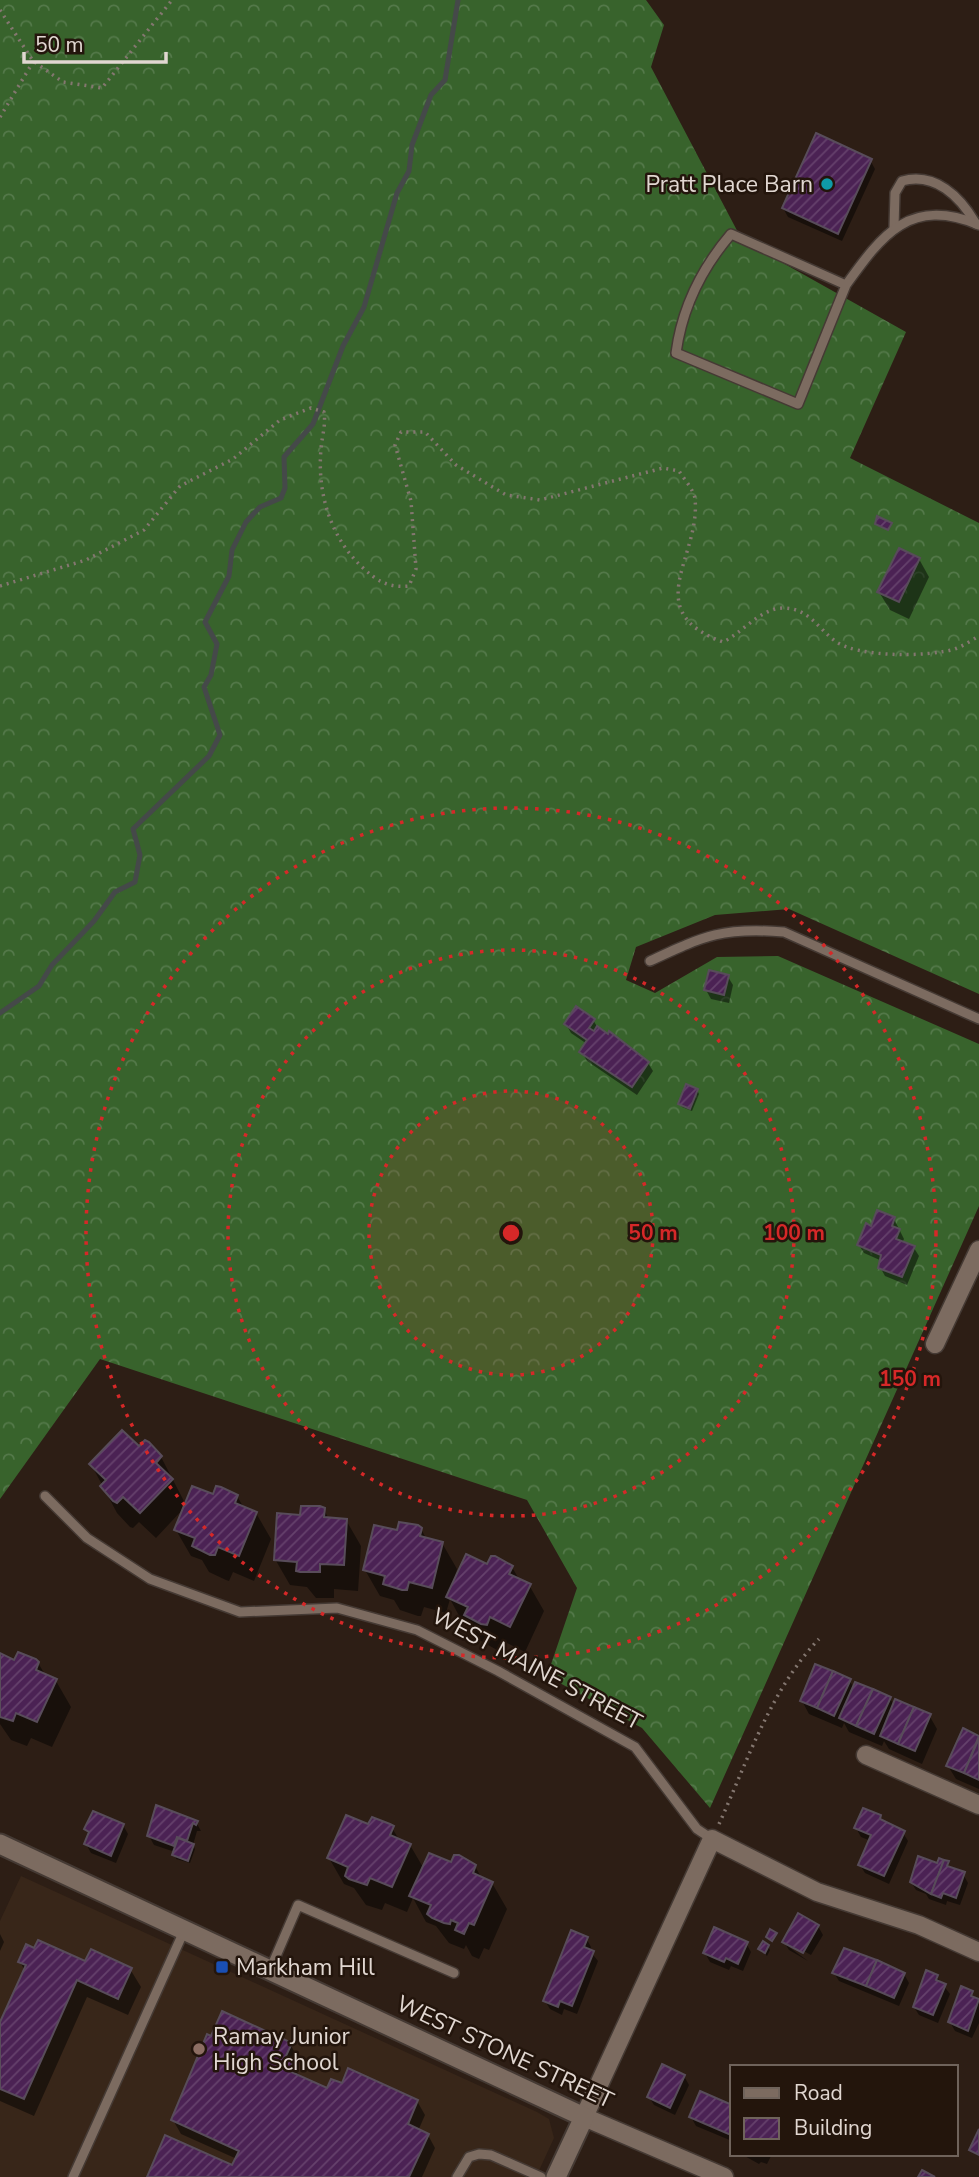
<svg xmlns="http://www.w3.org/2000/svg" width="979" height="2177" viewBox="0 0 979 2177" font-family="'Nunito Sans',sans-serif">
<defs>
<pattern id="forest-crowns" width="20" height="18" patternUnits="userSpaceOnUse" patternTransform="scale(1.75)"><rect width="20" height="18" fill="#38632c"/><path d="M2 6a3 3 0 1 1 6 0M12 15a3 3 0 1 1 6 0" fill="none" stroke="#54794a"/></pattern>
<pattern id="building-hatch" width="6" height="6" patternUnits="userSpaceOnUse" patternTransform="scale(1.75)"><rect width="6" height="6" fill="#4b2254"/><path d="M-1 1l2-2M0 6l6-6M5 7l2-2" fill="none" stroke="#65416c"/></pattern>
</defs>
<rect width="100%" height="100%" fill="#2d1e15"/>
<path fill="#382619" d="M 21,1876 L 537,2112 L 549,2119 L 554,2138 L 536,2177 L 0,2177 L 0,1921 Z"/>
<path fill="url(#forest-crowns)" d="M 0,0 L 646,0 L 664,25 L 651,67 L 742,240 L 906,332 L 850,458 L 979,523 L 979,994 L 789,909 L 715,915 L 636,947 L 626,980 L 655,993 L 717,957 L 778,956 L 979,1044 L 979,1206 L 710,1808 L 642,1728 L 547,1676 L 577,1588 L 527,1500 L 100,1359 L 0,1499 Z"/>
<g fill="#0007">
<path d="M 870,160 L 875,169 L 842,241 L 788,217 L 783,208 Z"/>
<path d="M 919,559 L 929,577 L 909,619 L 890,610 L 879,592 Z"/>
<path d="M 728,977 L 733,985 L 729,1003 L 711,999 L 706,990 Z"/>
<path d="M 593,1020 L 598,1028 L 648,1063 L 653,1071 L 637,1095 L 587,1061 L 582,1052 L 587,1044 L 571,1033 L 566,1024 Z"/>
<path d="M 697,1090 L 699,1094 L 692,1111 L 682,1107 L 680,1104 Z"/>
<path d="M 894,1219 L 904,1239 L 902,1243 L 914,1248 L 919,1256 L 907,1285 L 885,1276 L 880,1267 L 882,1261 L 864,1253 L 859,1245 L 872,1228 Z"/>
<path d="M 139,1449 L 161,1457 L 186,1505 L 214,1496 L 237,1496 L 244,1508 L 256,1513 L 271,1539 L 254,1581 L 233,1572 L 229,1581 L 226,1580 L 209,1572 L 202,1560 L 191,1556 L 176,1530 L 185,1507 L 156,1538 L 139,1522 L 133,1528 L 130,1527 L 117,1513 L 91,1464 Z"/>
<path d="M 324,1510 L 329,1519 L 346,1520 L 361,1546 L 358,1591 L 334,1589 L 334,1598 L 316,1598 L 307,1587 L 290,1585 L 275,1559 Z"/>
<path d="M 421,1529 L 427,1540 L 442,1543 L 457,1569 L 454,1580 L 488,1567 L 512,1567 L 520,1581 L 529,1585 L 544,1611 L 525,1652 L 505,1642 L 501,1651 L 497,1650 L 481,1641 L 473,1628 L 463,1623 L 450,1599 L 446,1613 L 424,1607 L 421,1616 L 418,1616 L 400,1610 L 394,1600 L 380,1596 L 365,1570 L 398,1532 Z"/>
<path d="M 0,1655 L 15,1662 L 38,1663 L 46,1676 L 56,1681 L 71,1707 L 52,1747 L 31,1738 L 27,1746 L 11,1740 L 0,1724 Z"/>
<path d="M 849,1680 L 854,1688 L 890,1698 L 894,1706 L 929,1715 L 937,1729 L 922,1764 L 889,1749 L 884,1741 L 882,1746 L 849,1732 L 844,1723 L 842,1728 L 809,1714 L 802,1701 Z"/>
<path d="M 963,1731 L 979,1737 L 979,1789 L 956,1779 L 948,1766 Z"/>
<path d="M 157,1808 L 196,1822 L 201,1831 L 197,1831 L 193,1845 L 195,1849 L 190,1863 L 176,1859 L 175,1852 L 154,1845 L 149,1836 Z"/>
<path d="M 880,1816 L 883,1823 L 903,1833 L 908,1841 L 889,1884 L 865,1873 L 860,1865 L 871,1841 L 861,1837 L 856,1828 Z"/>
<path d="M 123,1825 L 128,1834 L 116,1863 L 91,1853 L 86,1844 L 89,1836 L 86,1829 Z"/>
<path d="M 369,1826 L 392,1828 L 400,1841 L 410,1845 L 424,1869 L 452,1865 L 475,1866 L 482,1879 L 492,1883 L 507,1909 L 489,1950 L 484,1948 L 479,1959 L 472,1956 L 466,1945 L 464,1949 L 449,1943 L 436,1926 L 426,1922 L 413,1898 L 407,1912 L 385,1903 L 382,1910 L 366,1905 L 354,1888 L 344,1884 L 329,1858 Z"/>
<path d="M 947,1863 L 951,1870 L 963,1874 L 968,1883 L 960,1905 L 947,1901 L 946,1905 L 929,1899 L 926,1894 L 916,1890 L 911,1882 Z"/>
<path d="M 818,1926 L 823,1935 L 811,1955 L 789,1943 L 789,1947 L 808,1961 L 789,1950 L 784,1942 Z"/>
<path d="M 0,1934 L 4,1942 L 0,1951 Z"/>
<path d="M 586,1938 L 591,1947 L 590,1951 L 598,1961 L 577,2014 L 564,2009 L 562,2015 L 550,2009 L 545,2001 Z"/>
<path d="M 746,1943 L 751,1952 L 743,1971 L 731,1966 L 729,1970 L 710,1962 L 705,1953 Z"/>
<path d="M 768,1946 L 770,1950 L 767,1956 L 760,1949 Z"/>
<path d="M 20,1962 L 130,1969 L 141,1987 L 128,2015 L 87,1997 L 34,2116 L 0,2101 L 0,2027 L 25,1971 Z"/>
<path d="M 834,1973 L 904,1974 L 909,1983 L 899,2006 L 839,1981 Z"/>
<path d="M 937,1977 L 950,1994 L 938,2023 L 919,2015 L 914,2007 Z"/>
<path d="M 962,1989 L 979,2001 L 979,2023 L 972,2038 L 955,2031 L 950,2022 Z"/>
<path d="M 290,2044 L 298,2058 L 294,2067 L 301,2078 L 328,2090 L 417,2101 L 425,2115 L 418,2131 L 428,2135 L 435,2148 L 422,2177 L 149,2177 L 233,2168 L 237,2159 L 181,2134 L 173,2120 Z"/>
<path d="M 684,2076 L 689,2085 L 675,2115 L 654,2105 L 649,2097 Z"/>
<path d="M 701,2093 L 732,2107 L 732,2141 L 696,2126 L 691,2117 Z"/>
<path d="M 741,2154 L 772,2154 L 767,2164 L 761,2162 L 759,2164 Z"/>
</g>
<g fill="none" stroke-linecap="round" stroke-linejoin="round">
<path stroke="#454949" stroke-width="5" d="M 0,1013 L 39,986 L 52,965 L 94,921 L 115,892 L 135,882 L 140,855 L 133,829 L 209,756 L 220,735 L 204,687 L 211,675 L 217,644 L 205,622 L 229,576 L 232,550 L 246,522 L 260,507 L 281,498 L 285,488 L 284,457 L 313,424 L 343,346 L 364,307 L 397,193 L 409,171 L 412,145 L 431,95 L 445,80 L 458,0"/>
</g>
<g fill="url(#building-hatch)" stroke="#584c5a" stroke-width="2">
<path d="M 816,133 L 872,159 L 838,234 L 782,208 Z"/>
<path d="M 877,516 L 892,523 L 888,530 L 875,524 Z"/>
<path d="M 899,548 L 920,558 L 899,602 L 877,592 Z"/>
<path d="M 709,970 L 729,975 L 724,995 L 704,990 Z"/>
<path d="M 576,1006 L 595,1019 L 589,1028 L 594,1031 L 597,1026 L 608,1034 L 609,1031 L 649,1062 L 632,1087 L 579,1052 L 587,1040 L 564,1024 Z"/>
<path d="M 686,1084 L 698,1089 L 690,1109 L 678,1104 Z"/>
<path d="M 877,1210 L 895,1217 L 892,1226 L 900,1229 L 896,1239 L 915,1246 L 902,1277 L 878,1268 L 881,1255 L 857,1245 L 866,1223 L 871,1226 Z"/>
<path d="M 122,1430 L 139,1446 L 145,1440 L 149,1442 L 162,1456 L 156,1463 L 173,1479 L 140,1513 L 123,1497 L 117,1503 L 113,1501 L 100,1486 L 106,1480 L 89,1464 Z"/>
<path d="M 192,1486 L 213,1494 L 216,1486 L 221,1487 L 238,1495 L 235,1503 L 257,1512 L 239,1556 L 218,1547 L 215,1555 L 210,1555 L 192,1546 L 195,1538 L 174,1530 Z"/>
<path d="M 301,1506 L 320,1506 L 325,1508 L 324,1517 L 347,1519 L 344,1565 L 320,1564 L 320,1572 L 300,1572 L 296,1571 L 297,1562 L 274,1560 L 277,1513 L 300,1515 Z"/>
<path d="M 399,1522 L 418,1525 L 422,1528 L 420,1536 L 443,1542 L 432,1588 L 409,1582 L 407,1590 L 402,1590 L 383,1584 L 385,1576 L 363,1570 L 374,1525 L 397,1530 Z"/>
<path d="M 466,1554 L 487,1564 L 491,1556 L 495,1556 L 513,1566 L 509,1574 L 531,1584 L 510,1627 L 490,1617 L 487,1625 L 481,1624 L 464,1615 L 468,1607 L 446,1597 Z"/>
<path d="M 18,1652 L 36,1659 L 39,1662 L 36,1670 L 57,1679 L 37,1722 L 16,1713 L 13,1721 L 0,1717 L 0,1653 L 14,1660 Z"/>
<path d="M 815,1664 L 833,1671 L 817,1708 L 800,1701 Z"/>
<path d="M 833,1671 L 851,1679 L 834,1716 L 817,1708 Z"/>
<path d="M 855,1682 L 873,1689 L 856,1726 L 839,1718 Z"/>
<path d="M 873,1689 L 891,1697 L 874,1734 L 856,1726 Z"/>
<path d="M 895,1699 L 914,1707 L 898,1744 L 880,1736 Z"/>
<path d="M 914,1707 L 931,1714 L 915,1751 L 898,1744 Z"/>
<path d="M 963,1728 L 979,1736 L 964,1773 L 946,1766 Z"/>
<path d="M 979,1738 L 979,1780 L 964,1773 Z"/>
<path d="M 156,1805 L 198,1821 L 196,1825 L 193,1823 L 187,1841 L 177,1837 L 174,1846 L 147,1836 Z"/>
<path d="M 863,1808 L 881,1815 L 880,1819 L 905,1831 L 884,1876 L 858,1865 L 871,1835 L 854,1828 Z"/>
<path d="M 93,1811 L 124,1824 L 111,1856 L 84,1844 L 89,1832 L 84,1829 Z"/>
<path d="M 346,1815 L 368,1824 L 372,1817 L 390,1824 L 394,1826 L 390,1835 L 411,1844 L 392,1887 L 370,1878 L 367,1885 L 349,1879 L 345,1876 L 348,1867 L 327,1858 Z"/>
<path d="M 178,1838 L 194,1844 L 188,1861 L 172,1855 Z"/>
<path d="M 429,1853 L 451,1862 L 454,1855 L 459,1855 L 476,1865 L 473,1873 L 493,1882 L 474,1925 L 469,1923 L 464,1934 L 455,1930 L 458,1923 L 451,1920 L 450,1924 L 444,1923 L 432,1918 L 427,1914 L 431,1905 L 409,1896 Z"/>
<path d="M 918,1856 L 937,1863 L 939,1858 L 944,1860 L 931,1894 L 910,1882 Z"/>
<path d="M 944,1860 L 949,1861 L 947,1866 L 965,1872 L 956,1898 L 943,1893 L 941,1898 L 931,1894 Z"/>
<path d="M 798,1913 L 819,1925 L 803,1953 L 782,1942 Z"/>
<path d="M 714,1927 L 748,1942 L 738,1964 L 726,1958 L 724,1962 L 703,1953 Z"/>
<path d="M 770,1929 L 777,1933 L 772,1941 L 766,1937 Z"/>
<path d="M 571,1930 L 588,1937 L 584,1947 L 594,1951 L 572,2006 L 560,2001 L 558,2007 L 543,2001 Z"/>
<path d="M 38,1940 L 85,1961 L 91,1949 L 132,1968 L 118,1999 L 77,1980 L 24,2099 L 0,2089 L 0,2022 L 26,1965 L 18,1962 L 26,1944 L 34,1948 Z"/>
<path d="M 763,1941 L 769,1945 L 765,1953 L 758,1949 Z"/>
<path d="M 844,1948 L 877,1960 L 866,1986 L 832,1973 Z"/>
<path d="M 877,1960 L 905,1973 L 894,1998 L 866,1986 Z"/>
<path d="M 926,1970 L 938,1975 L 936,1980 L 946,1984 L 933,2015 L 913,2007 Z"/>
<path d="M 961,1986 L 973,1991 L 971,1996 L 979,1999 L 968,2031 L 948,2022 Z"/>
<path d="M 222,2011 L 292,2043 L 285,2058 L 293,2062 L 289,2071 L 327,2088 L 331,2079 L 342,2083 L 348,2068 L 418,2100 L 408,2124 L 429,2134 L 409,2177 L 147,2177 L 165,2135 L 232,2165 L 239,2151 L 171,2120 L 207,2034 L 211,2036 Z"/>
<path d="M 662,2064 L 685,2075 L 670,2108 L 647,2097 Z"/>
<path d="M 700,2091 L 732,2105 L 731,2135 L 689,2117 Z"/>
<path d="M 979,2129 L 979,2155 L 969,2150 Z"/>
<path d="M 922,2170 L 935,2177 L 918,2177 Z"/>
</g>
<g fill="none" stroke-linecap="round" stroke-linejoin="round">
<defs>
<g id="service">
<path d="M 894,227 L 895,193 L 902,181 C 935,172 960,196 976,224"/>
<path d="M 846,285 L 798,404 L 676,353 C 682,308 702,268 731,234 L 846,285 C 882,235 910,196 979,225"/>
<path d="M 650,961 C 704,936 722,927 784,932 L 979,1019"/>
<path d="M 45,1496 L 87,1538 L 150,1579 L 240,1612 L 337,1608 L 417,1630 L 498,1671 L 635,1747 L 697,1829 L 712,1839"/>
<path d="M 270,1970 L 298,1905 L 454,1973"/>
<path d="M 73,2177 L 184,1931"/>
<path d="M 457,2177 L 469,2157 L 479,2154 L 491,2155 L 541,2177"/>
</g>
<g id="minor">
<path d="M 935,1344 L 979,1250"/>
<path d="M 866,1755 L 979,1805"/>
<path d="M 724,2177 L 584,2117 L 712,1839 L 817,1892 L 919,1925 L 979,1952"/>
</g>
<path id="tertiary" d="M 0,1844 L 584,2117 L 556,2177"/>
</defs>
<use href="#service" stroke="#453a34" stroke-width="12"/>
<use href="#minor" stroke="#453a34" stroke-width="21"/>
<use href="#tertiary" stroke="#453a34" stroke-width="23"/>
<g stroke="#847770" stroke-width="3.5" stroke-dasharray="2 5" stroke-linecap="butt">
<path d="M 0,10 L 33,61 L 63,82 L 102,88 L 172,0"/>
<path d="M 0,117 L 33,62"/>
<path d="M 0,586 L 86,560 L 144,530 L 180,486 L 233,459 L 280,420 L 311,408 L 324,412 C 326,426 322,435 321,449 C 317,492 330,537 362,567 C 377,581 388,588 409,586 L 416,569 L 411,501 L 395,445 L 401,432 L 425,432 L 456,465 L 506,495 L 540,500 L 663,468 L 679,471 C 684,479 694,490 695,499 C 701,557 638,611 723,642 C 742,633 761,608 783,608 C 808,608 817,627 835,641 C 858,658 928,657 955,649 C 963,646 972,640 979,636"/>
<path d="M 719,1824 C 747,1762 771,1689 819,1639"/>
</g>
<use href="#service" stroke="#7c6b60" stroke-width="9"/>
<use href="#minor" stroke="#7c6b60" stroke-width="18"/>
<use href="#tertiary" stroke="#7c6b60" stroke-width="19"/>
</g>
<circle cx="511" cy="1233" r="142" fill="#d62828" fill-opacity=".12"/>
<g fill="none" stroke="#d62828" stroke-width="3.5" stroke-dasharray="3.5 7">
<circle cx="511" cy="1233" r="142"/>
<circle cx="511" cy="1233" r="283"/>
<circle cx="511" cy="1233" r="425"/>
</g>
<circle fill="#0f9aa8" stroke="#23150c" stroke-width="2.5" cx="827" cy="184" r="7"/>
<rect fill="#1a4fb4" stroke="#23150c" stroke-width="2.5" x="215" y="1960" width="14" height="14" rx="3.5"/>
<circle fill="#8d6e63" stroke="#23150c" stroke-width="2.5" cx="199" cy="2049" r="7"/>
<g text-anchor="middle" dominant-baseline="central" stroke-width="5" stroke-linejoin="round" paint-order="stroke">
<g font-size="23" fill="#e1d7d1" stroke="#23150c" text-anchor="start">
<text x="813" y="184" text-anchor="end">Pratt Place Barn</text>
<text x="236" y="1967">Markham Hill</text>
<text x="213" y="2036">Ramay Junior<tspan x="213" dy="26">High School</tspan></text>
</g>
<g font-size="23" fill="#e1d7d1" stroke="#23150c">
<text transform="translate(537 1669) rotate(28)">WEST MAINE STREET</text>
<text transform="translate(505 2052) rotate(25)">WEST STONE STREET</text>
</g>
</g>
<circle cx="511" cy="1233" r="10" fill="#d62828" stroke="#23150c" stroke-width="3.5"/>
<g font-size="21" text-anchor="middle" font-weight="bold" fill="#d62828" stroke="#23150c" stroke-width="5" stroke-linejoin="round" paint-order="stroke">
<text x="653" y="1240">50 m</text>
<text x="794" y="1240">100 m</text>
<text x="910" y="1386">150 m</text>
</g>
<rect x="730" y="2065" width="228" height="91" fill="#23150c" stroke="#6f635b" stroke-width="2"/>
<rect x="744" y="2088" width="35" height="10" fill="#7c6b60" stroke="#6f635b" stroke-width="2"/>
<text x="794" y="2100" font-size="21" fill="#e1d7d1">Road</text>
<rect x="744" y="2118" width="35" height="21" fill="url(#building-hatch)" stroke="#6f635b" stroke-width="2"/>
<text x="794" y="2135" font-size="21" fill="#e1d7d1">Building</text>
<path d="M24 52v10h142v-10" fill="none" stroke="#e1d7d1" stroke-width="3.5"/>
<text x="35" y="52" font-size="21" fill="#e1d7d1" stroke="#23150c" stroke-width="5" paint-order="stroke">50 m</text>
</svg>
